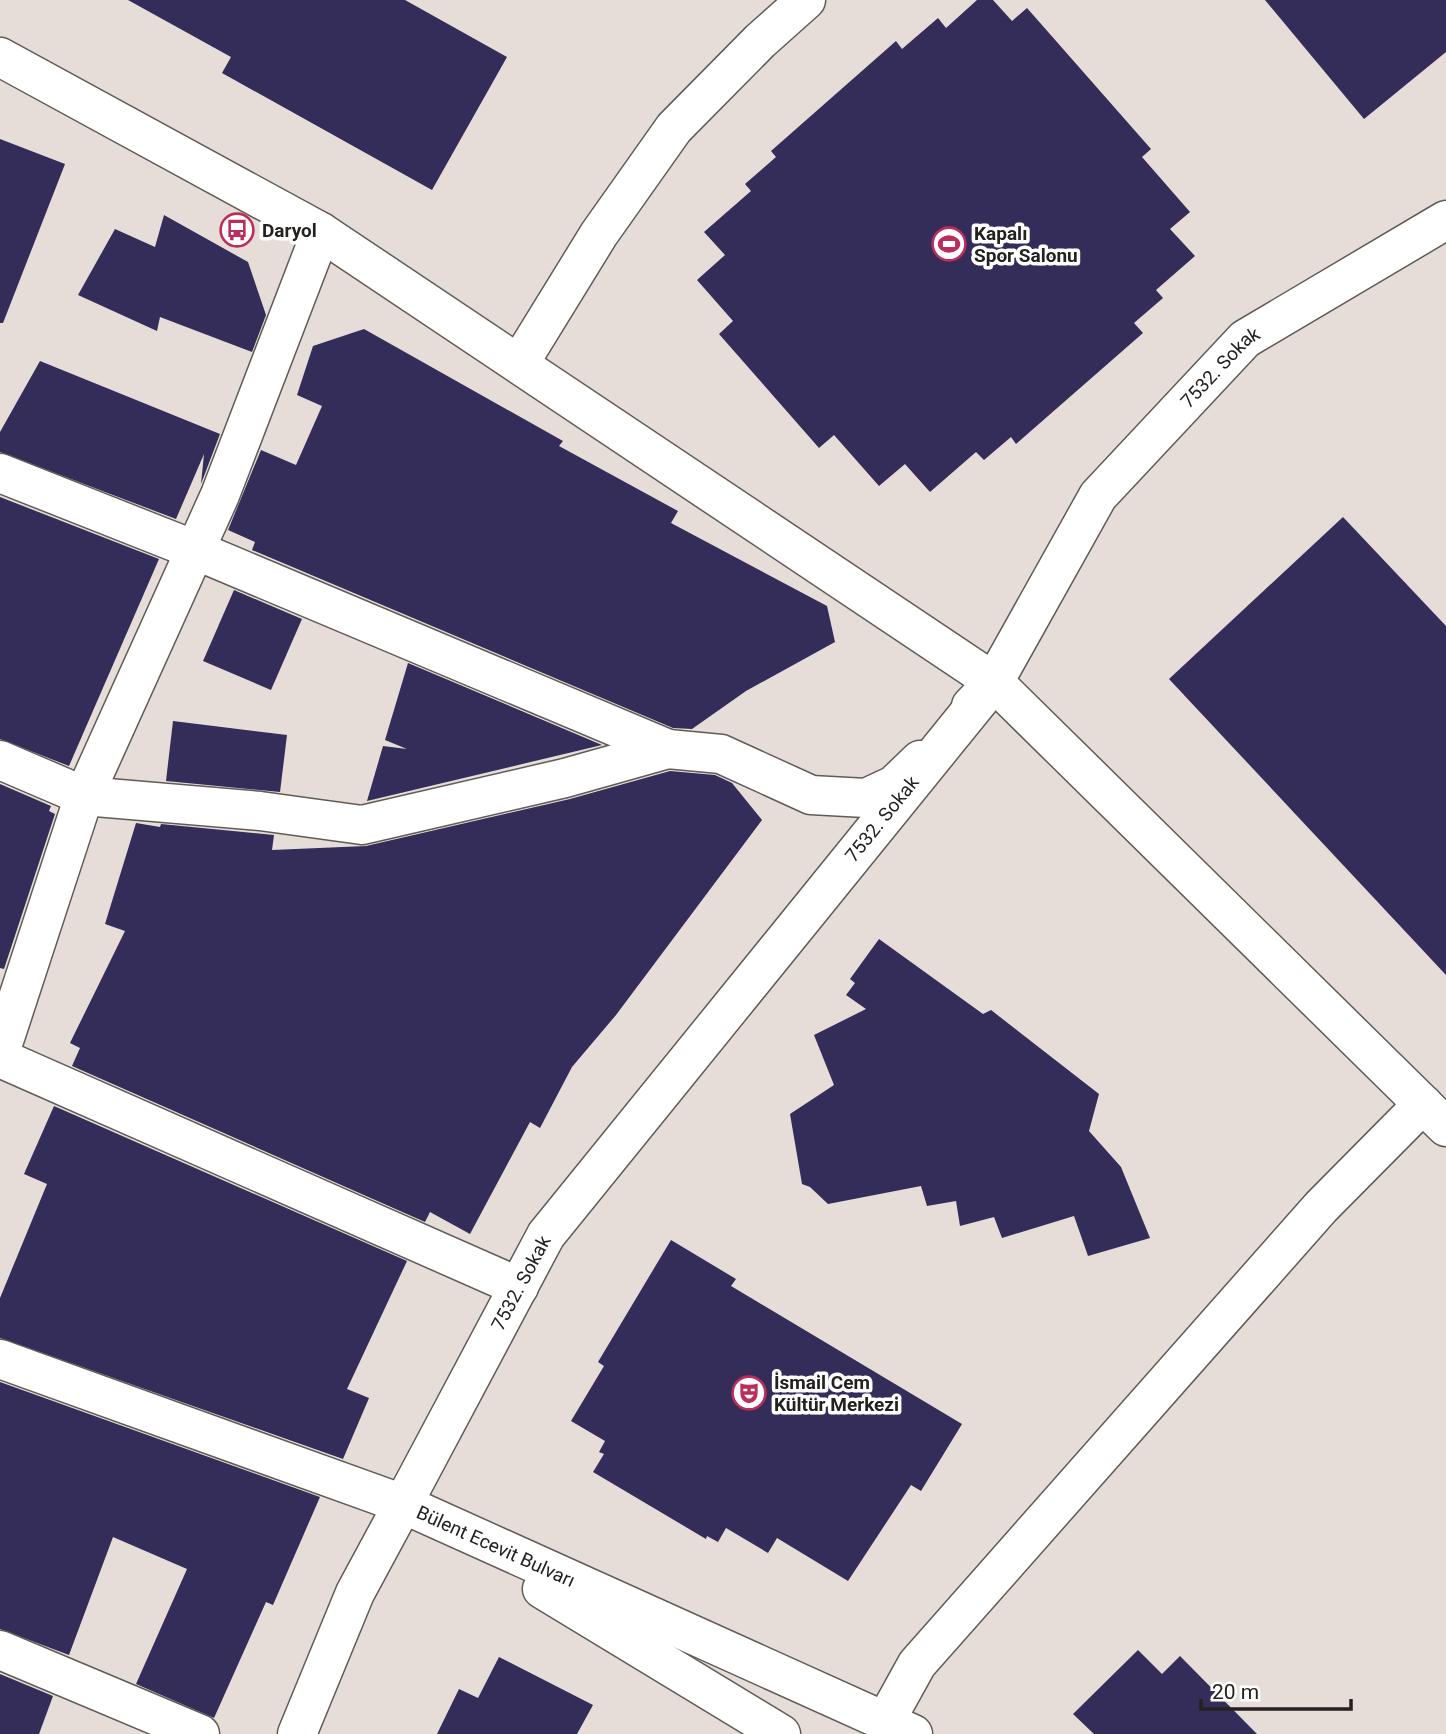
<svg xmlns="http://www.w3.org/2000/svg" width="1446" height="1734" viewBox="0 0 1446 1734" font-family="Roboto,sans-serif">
<rect width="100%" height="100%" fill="#e6ddd8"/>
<g fill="#342c59">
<path d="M 128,0 L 405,0 L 507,57 L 432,190 L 222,73 L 231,57 Z"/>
<path d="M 977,0 L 993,0 L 1012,21 L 1027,8 L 1151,149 L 1142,157 L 1190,212 L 1170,229 L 1195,256 L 1156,290 L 1163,298 L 1134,323 L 1143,333 L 1016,444 L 1011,437 L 984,460 L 976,452 L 930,492 L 905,464 L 879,486 L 834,435 L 819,448 L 719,334 L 733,321 L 697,280 L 725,255 L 704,232 L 751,191 L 745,184 L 776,157 L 771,151 L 896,41 L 902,49 L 938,18 L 946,28 Z"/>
<path d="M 1265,0 L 1446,0 L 1446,52 L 1364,119 Z"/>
<path d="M 0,139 L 65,164 L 3,323 L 0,323 Z"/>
<path d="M 164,215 L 248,262 L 266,315 L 252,352 L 160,317 L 157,331 L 78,295 L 115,229 L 155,247 Z"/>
<path d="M 364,329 L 563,441 L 559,446 L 678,511 L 671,523 L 827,606 L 835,642 L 746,691 L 692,729 L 673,728 L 252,550 L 255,542 L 228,530 L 261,450 L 296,465 L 322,406 L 297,395 L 313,346 Z"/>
<path d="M 40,361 L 220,434 L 201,484 L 204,454 L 176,519 L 0,452 L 0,432 Z"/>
<path d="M 0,497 L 159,559 L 69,766 L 0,739 Z"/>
<path d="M 1343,517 L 1446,626 L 1446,975 L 1169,679 Z"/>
<path d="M 234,590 L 302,619 L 271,690 L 203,661 Z"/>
<path d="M 408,663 L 602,745 L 367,801 L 383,746 L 407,749 L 385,740 Z"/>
<path d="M 173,721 L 287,735 L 280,792 L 166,781 Z"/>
<path d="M 670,771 L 715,775 L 732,783 L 762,820 L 616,1015 L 572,1067 L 540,1128 L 530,1122 L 470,1234 L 430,1212 L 425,1222 L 72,1066 L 80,1048 L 70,1043 L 125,931 L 105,924 L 136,823 L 160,827 L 161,824 L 274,835 L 272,850 L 366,846 L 570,799 Z"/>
<path d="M 0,784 L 51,806 L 49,811 L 55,814 L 4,969 L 0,968 Z"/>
<path d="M 879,939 L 983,1014 L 991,1010 L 1099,1094 L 1089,1131 L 1121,1167 L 1150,1238 L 1088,1256 L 1074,1216 L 1002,1238 L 994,1217 L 960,1226 L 956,1201 L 927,1206 L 921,1186 L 828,1204 L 810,1187 L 802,1184 L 790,1114 L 834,1085 L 814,1035 L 866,1009 L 846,995 L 855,983 L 850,979 Z"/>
<path d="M 54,1106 L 407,1261 L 347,1389 L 369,1398 L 343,1459 L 0,1338 L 0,1298 L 47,1184 L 24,1174 Z"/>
<path d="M 671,1240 L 736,1279 L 731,1286 L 962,1424 L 921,1491 L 911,1485 L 848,1581 L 777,1538 L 768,1553 L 726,1528 L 718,1542 L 707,1536 L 706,1539 L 593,1472 L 604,1454 L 599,1452 L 605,1441 L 571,1421 L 604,1366 L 598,1362 Z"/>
<path d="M 0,1382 L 320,1497 L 273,1605 L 266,1602 L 214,1718 L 136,1684 L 187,1569 L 113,1537 L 69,1655 L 0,1629 Z"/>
<path d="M 1138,1650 L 1162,1674 L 1180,1656 L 1257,1734 L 1094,1734 L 1073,1714 Z"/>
<path d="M 499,1657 L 593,1705 L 577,1734 L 437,1734 L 459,1689 L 478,1698 Z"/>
<path d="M 0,1674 L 53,1696 L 39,1734 L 0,1734 Z"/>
</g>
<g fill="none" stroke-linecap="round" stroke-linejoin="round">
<defs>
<g id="minor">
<path d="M 519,364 L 599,234 L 674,128 L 760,41 L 806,0"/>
<path d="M 0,473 L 195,550 L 668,749"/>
<path d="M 994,682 L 1446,1127"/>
<path id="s1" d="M 971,706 L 994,682 L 1098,496 L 1245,339 L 1446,220"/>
<path d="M 0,760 L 84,796 L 260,811 L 362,825 L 565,778 L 668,749 L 721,754 L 811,795 L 866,798 L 894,785 L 920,760"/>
<path d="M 0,1053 L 84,796 L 220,495 L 321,232"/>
<path d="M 0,1058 L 519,1287"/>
<path d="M 0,1359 L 403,1504 L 355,1593 L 297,1734"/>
<path d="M 0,1650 L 200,1734"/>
<path d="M 889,1734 L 886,1720 L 917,1664 L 1321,1207 L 1423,1104"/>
</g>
<g id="tertiary">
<path d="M 0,57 L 321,232 L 994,682 L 546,1235 L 403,1504"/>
<path id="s2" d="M 403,1504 L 913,1734"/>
<path d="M 542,1589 L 781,1734"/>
</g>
</defs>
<use href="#minor" stroke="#615b56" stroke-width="41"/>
<use href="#tertiary" stroke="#615b56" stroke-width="41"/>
<use href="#minor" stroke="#fff" stroke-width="38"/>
<use href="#tertiary" stroke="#fff" stroke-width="38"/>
</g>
<defs>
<symbol id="bus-ring" viewBox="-11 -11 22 22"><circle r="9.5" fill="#fff" stroke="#bc2d5c" stroke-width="1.5"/><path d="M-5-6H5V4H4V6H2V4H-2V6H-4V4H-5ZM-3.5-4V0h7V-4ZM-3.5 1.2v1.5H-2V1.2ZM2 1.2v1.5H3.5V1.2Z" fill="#bc2d5c"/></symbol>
<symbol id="stadium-ring" viewBox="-11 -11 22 22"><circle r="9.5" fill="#fff" stroke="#bc2d5c" stroke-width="1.5"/><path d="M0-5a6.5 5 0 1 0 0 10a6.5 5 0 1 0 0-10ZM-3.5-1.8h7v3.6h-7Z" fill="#bc2d5c"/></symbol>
<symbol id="theatre-ring" viewBox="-11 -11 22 22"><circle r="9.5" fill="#fff" stroke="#bc2d5c" stroke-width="1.5"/><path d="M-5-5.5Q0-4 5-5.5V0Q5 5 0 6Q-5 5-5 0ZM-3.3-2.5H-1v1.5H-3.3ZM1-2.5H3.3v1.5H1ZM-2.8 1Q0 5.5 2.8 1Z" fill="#bc2d5c"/></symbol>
</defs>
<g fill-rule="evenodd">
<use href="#bus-ring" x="218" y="211" width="38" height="38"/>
<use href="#stadium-ring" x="930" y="225" width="38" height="38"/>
<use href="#theatre-ring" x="730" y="1374" width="38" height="38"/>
</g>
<g text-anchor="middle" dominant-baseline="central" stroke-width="7" stroke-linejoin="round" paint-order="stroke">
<g font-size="19" font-weight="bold" fill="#24211f" stroke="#fff" text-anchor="start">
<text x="262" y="230">Daryol</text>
<text x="974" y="233">Kapalı<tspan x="974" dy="22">Spor Salonu</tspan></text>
<text x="774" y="1382">İsmail Cem<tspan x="774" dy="22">Kültür Merkezi</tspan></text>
</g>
<g font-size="19" fill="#24211f" stroke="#fff">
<text stroke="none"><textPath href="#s1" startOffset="424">7532. Sokak</textPath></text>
<text transform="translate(882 819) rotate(-51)">7532. Sokak</text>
<text transform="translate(521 1283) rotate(-62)">7532. Sokak</text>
<text stroke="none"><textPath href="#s2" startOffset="102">Bülent Ecevit Bulvarı</textPath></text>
</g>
</g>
<path d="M1201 1699v10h150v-10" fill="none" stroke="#24211f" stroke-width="3.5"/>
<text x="1212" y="1699" font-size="21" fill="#24211f" stroke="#ffffff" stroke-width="5" paint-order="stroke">20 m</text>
</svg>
